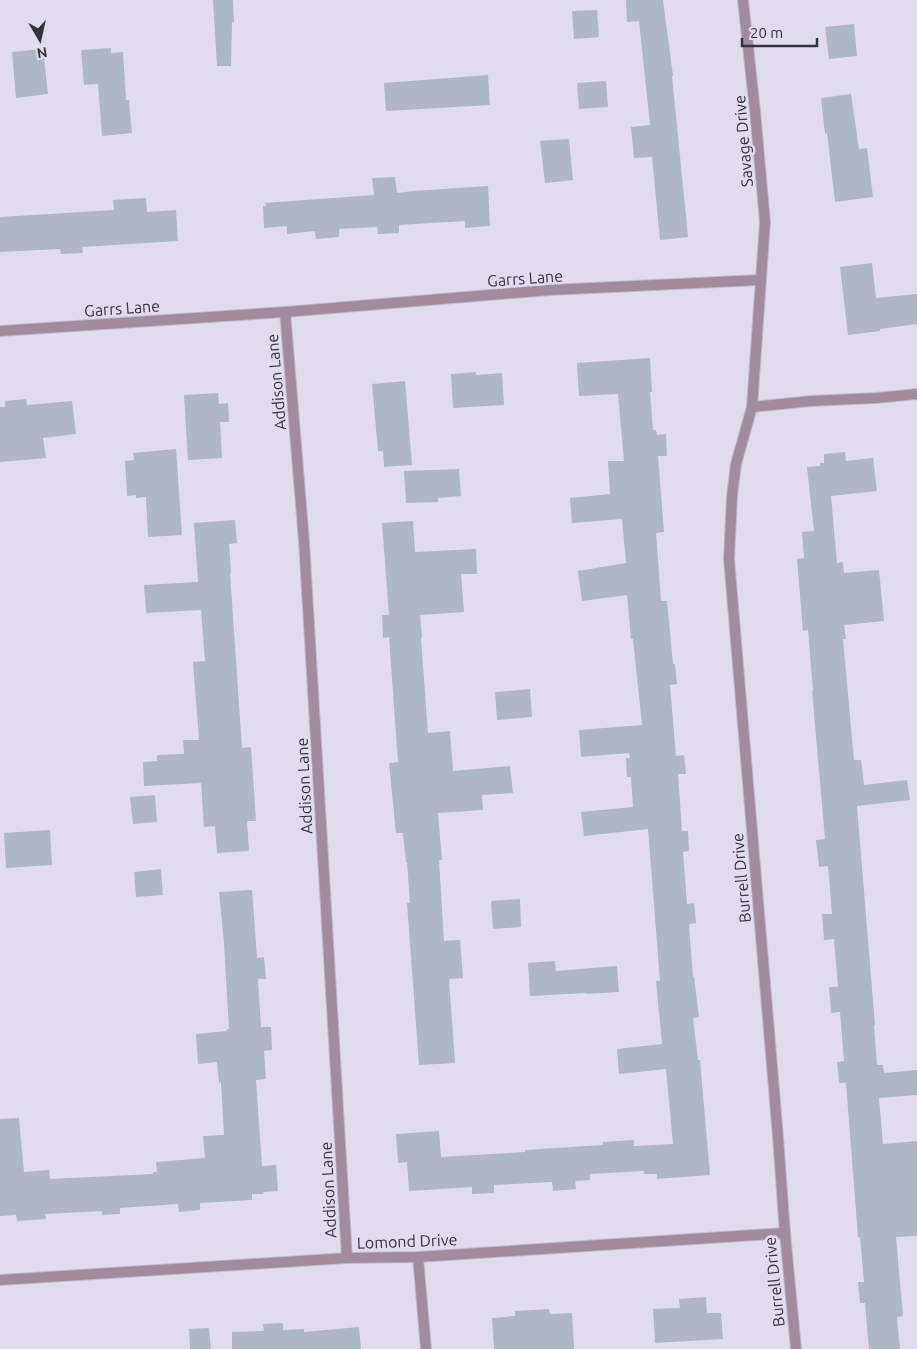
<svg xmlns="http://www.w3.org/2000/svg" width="917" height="1349" viewBox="0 0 917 1349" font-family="Ubuntu,sans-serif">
<rect width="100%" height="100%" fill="#e1dced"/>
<g fill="#afb6c5">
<path d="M 213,0 L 233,0 L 234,22 L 232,22 L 231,66 L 217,66 Z"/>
<path d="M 626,0 L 663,0 L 673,76 L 672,76 L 688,237 L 660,240 L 652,157 L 634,158 L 631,127 L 650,125 L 639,21 L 627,22 Z"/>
<path d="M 597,10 L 599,37 L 574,39 L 572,11 Z"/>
<path d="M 854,24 L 857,56 L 829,59 L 825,27 Z"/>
<path d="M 111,48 L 111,53 L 123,52 L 126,100 L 129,100 L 132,133 L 102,136 L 98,84 L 84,85 L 81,50 Z"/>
<path d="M 43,49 L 48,94 L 16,98 L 12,52 Z"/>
<path d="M 488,75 L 490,105 L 386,111 L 384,83 Z"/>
<path d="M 606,81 L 608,107 L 579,109 L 577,83 Z"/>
<path d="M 851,94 L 859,149 L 867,148 L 873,197 L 835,202 L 827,133 L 825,134 L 821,98 Z"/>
<path d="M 569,139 L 573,180 L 545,183 L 540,141 Z"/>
<path d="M 395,177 L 397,193 L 413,191 L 488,186 L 490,226 L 465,228 L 465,221 L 399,225 L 399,233 L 378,234 L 377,227 L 339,229 L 339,237 L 316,239 L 315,231 L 287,234 L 287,226 L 264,228 L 263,206 L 266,206 L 265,203 L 374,195 L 372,178 Z"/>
<path d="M 146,198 L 147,212 L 176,210 L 178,241 L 82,247 L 83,253 L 61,254 L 60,249 L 0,252 L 0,217 L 114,210 L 113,200 Z"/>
<path d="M 872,263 L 876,298 L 917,294 L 917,324 L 880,329 L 880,331 L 848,335 L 840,267 Z"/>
<path d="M 650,358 L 652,392 L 650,392 L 653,430 L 656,430 L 657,435 L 666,434 L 667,456 L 658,456 L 664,532 L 656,533 L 658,559 L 661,601 L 667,601 L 673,664 L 675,664 L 677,684 L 670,685 L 676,756 L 684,755 L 686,774 L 678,774 L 682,831 L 688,831 L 689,851 L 683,852 L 687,904 L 694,903 L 696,923 L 689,924 L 693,977 L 694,977 L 699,1017 L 693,1018 L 698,1060 L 700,1060 L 710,1175 L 657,1179 L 657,1174 L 644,1174 L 644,1171 L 590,1174 L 590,1180 L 575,1181 L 576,1189 L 553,1191 L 552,1182 L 494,1185 L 494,1193 L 472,1194 L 472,1187 L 409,1191 L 407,1162 L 398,1163 L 396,1134 L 439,1131 L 441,1157 L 525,1152 L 525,1150 L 603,1145 L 603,1142 L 634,1140 L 634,1146 L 673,1144 L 666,1069 L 619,1074 L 617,1049 L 662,1044 L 656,981 L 660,981 L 648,829 L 584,836 L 581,812 L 633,807 L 631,777 L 627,777 L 626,758 L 630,758 L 629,753 L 581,757 L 579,730 L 642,725 L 633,639 L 631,639 L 627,595 L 582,601 L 578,571 L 626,563 L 622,519 L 572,523 L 570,498 L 610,494 L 608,461 L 624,461 L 618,394 L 579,396 L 577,363 Z"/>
<path d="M 476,372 L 476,375 L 502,373 L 504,405 L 453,408 L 451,374 Z"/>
<path d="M 405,381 L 412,465 L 384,467 L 383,451 L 378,451 L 372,384 Z"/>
<path d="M 218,393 L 219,404 L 228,403 L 229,422 L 220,422 L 222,458 L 188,460 L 184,395 Z"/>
<path d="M 26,399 L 27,405 L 72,401 L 76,434 L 43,438 L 46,458 L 0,462 L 0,407 L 5,407 L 5,401 Z"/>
<path d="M 176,449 L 182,535 L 148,537 L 146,497 L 136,498 L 136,495 L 127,496 L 125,461 L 134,460 L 133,453 Z"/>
<path d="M 845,452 L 846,461 L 873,458 L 877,491 L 831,496 L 837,563 L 843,562 L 844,573 L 879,570 L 884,621 L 844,625 L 846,639 L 843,639 L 854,760 L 861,760 L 864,785 L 907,780 L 910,800 L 857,806 L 875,1025 L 874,1025 L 877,1065 L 883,1065 L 884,1073 L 917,1070 L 917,1095 L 879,1098 L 883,1144 L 917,1141 L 917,1236 L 896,1237 L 903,1316 L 897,1317 L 900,1349 L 869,1349 L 865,1303 L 860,1303 L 858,1282 L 864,1282 L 860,1237 L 858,1237 L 846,1083 L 839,1083 L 837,1062 L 844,1061 L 840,1012 L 831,1013 L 829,987 L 838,987 L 834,939 L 824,940 L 822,914 L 832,914 L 828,866 L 819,867 L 816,840 L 825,839 L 812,691 L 813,691 L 808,630 L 803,631 L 797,559 L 804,558 L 802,532 L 814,531 L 807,467 L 820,466 L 820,463 L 824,463 L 824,454 Z"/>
<path d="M 459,469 L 461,496 L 438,498 L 438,502 L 406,503 L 404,471 Z"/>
<path d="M 235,520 L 237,543 L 229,544 L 231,573 L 230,573 L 242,748 L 251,747 L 256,821 L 247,821 L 249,851 L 217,853 L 215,826 L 204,827 L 201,783 L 144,786 L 143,762 L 157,761 L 157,755 L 184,754 L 183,740 L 199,740 L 193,662 L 205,661 L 201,610 L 146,613 L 144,585 L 198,582 L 194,523 Z"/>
<path d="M 413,521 L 415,552 L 476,549 L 477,574 L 461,574 L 464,612 L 420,615 L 422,637 L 421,638 L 428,733 L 450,731 L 453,771 L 510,766 L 513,793 L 482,795 L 483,810 L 438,813 L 442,860 L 439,860 L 444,941 L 460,940 L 463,978 L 449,979 L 455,1063 L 419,1065 L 407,903 L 410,903 L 407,862 L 406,862 L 403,833 L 396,833 L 389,763 L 398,762 L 389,637 L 383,638 L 382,615 L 389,615 L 382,523 Z"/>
<path d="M 530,689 L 532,717 L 497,720 L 495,692 Z"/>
<path d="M 155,795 L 157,822 L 133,824 L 130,797 Z"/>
<path d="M 50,830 L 52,865 L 6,868 L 4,833 Z"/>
<path d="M 161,869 L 163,895 L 136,897 L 134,872 Z"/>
<path d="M 252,890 L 257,958 L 264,957 L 266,979 L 258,979 L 261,1027 L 271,1027 L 272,1050 L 264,1051 L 266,1079 L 256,1080 L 262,1166 L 276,1165 L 278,1191 L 263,1192 L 264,1194 L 252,1194 L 252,1200 L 200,1203 L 200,1210 L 179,1212 L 178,1204 L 120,1208 L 120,1214 L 102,1215 L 102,1211 L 45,1214 L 46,1219 L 17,1221 L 16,1215 L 0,1216 L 0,1119 L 19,1118 L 24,1172 L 49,1170 L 50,1179 L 153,1174 L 153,1172 L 157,1172 L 156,1162 L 205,1158 L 203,1136 L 224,1135 L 221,1082 L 219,1083 L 217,1062 L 198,1064 L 196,1034 L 227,1031 L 227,1029 L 229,1029 L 224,943 L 219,892 Z"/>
<path d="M 520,899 L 521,927 L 493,929 L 491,901 Z"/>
<path d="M 555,961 L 556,971 L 617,966 L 619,992 L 586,994 L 586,993 L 530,996 L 528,963 Z"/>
<path d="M 706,1297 L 707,1313 L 721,1313 L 723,1339 L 655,1343 L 653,1309 L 680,1308 L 679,1299 Z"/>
<path d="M 549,1309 L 550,1314 L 572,1313 L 574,1349 L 494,1349 L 492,1318 L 515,1316 L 515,1311 Z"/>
<path d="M 283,1323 L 283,1330 L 304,1329 L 304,1332 L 359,1327 L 361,1349 L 232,1349 L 232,1332 L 264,1331 L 263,1324 Z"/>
<path d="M 209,1328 L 211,1349 L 190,1349 L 189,1329 Z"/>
</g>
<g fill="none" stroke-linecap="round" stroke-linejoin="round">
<defs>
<g id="minor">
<path d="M 743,0 L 755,111 L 765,222 L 752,407 L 736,464 L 732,496 L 729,559 L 778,1137 L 785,1233 L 796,1349"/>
<path d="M 285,312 L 304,541 L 347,1258"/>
<path d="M 0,331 L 285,312 L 550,290 L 760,280"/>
<path d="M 752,407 L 811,401 L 876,398 L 917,394"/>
<path d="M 418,1257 L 426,1349"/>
<path d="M 0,1280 L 347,1258 L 418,1257 L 785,1233"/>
</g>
</defs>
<use href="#minor" stroke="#bfbac9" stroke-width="12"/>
<use href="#minor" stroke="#a28b9d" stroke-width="10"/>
</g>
<g text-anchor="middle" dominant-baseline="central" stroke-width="5" stroke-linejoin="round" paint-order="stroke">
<g font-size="16" fill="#36343b" stroke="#e1dced">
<text transform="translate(743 141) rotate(-95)">Savage Drive</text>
<text transform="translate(525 278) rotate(-4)">Garrs Lane</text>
<text transform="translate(122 308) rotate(-4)">Garrs Lane</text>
<text transform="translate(276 382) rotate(-95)">Addison Lane</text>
<text transform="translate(304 786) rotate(-93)">Addison Lane</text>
<text transform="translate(741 878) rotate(-95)">Burrell Drive</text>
<text transform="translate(328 1190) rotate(-93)">Addison Lane</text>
<text transform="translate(407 1241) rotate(-2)">Lomond Drive</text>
<text transform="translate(774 1282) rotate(-96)">Burrell Drive</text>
</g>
</g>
<g transform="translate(40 40) rotate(171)" stroke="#e1dced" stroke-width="4" paint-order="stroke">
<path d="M0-4L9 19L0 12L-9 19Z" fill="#36343b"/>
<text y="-8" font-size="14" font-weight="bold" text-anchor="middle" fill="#36343b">N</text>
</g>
<path d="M742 38v8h75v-8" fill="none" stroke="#36343b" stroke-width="2.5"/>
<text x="750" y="38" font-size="15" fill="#36343b" stroke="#e1dced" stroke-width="4" paint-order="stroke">20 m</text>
</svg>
